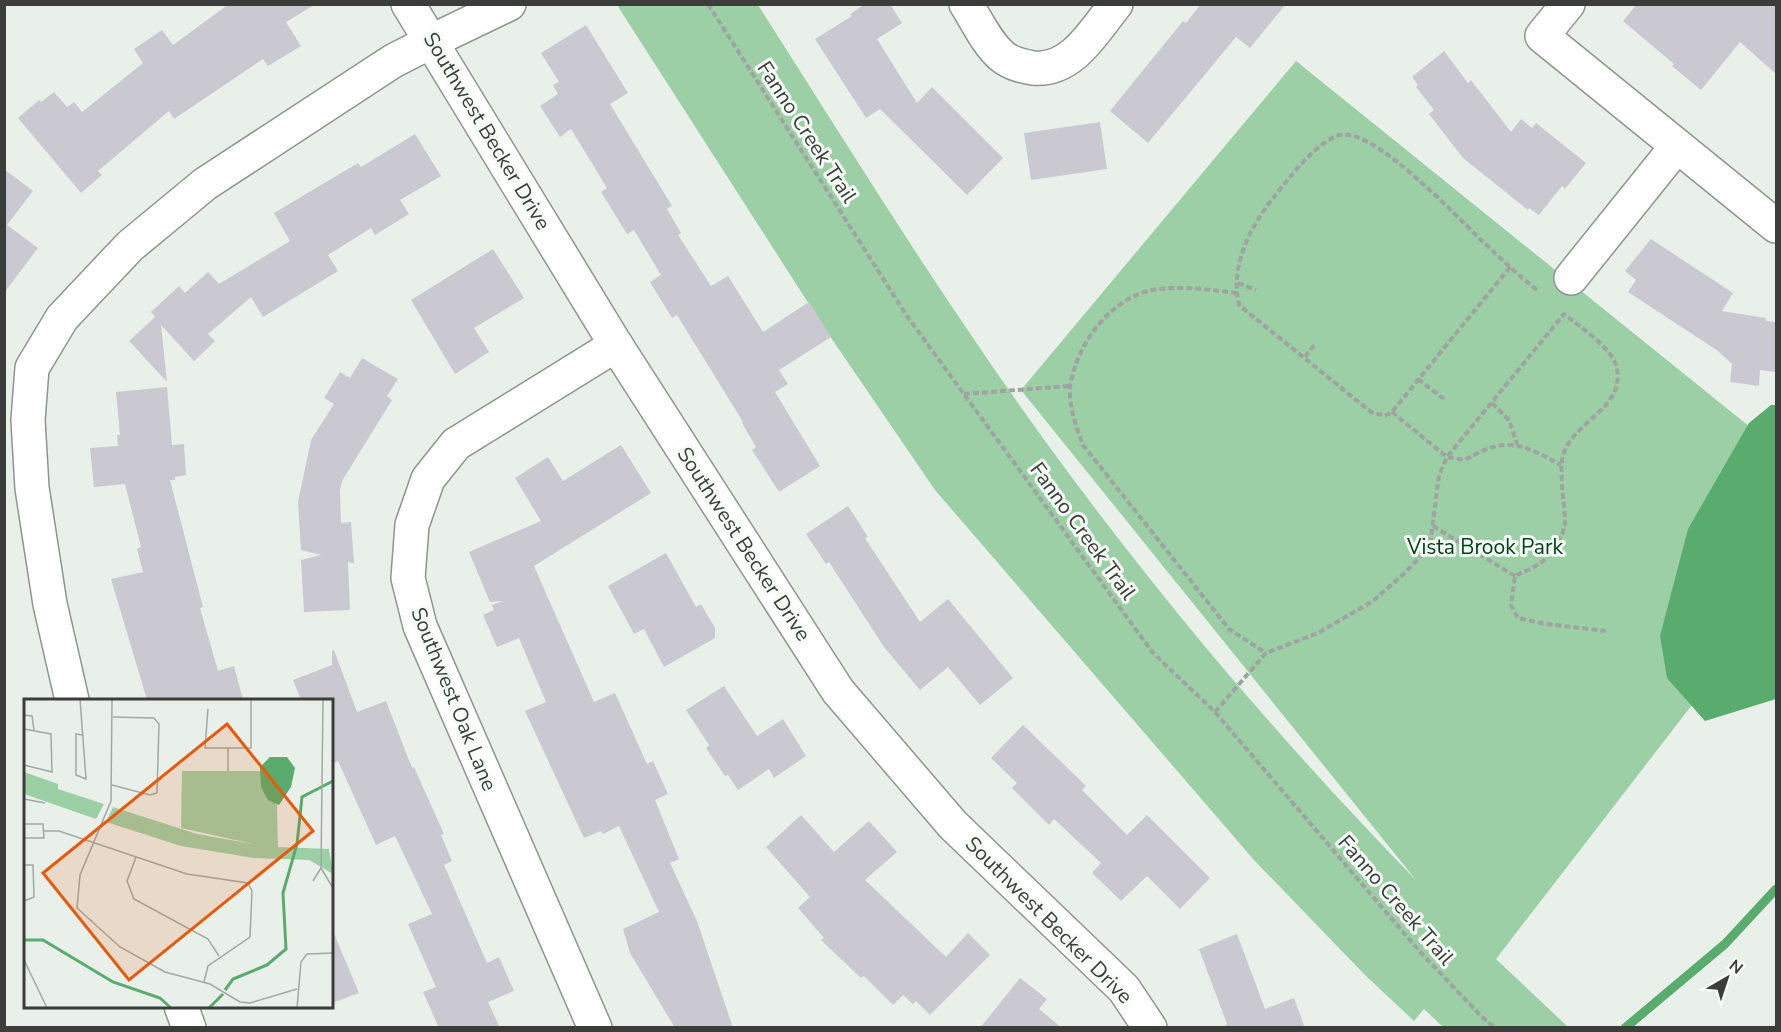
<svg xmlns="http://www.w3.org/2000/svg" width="1781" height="1032" viewBox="0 0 1781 1032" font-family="'Nunito Sans',sans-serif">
<rect width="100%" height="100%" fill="#e9f0ea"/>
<path fill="#9ccfa6" d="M 617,5 L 758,5 C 827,113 895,223 967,329 C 1099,526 1251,711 1416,880 L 1021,390 L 1296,61 L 1776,448 L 1776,596 L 1496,959 L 1568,1027 L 1443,1027 L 1424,1009 L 1414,1021 L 1364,974 L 1254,860 L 935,490 L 825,329 Z"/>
<path fill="#59ac6d" d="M 1771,405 L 1776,405 L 1776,699 L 1705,721 L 1667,678 L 1660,636 L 1688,529 L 1749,423 Z"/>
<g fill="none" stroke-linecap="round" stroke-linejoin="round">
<path stroke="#59ac6d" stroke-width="9" d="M 1625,1028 L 1725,944 L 1776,889"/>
</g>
<g fill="#cac9d1">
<path d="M 229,4 L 316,4 L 286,22 L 301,46 L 268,66 L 263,59 L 174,119 L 169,111 L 98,171 L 102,175 L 81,193 L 18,118 L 39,100 L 41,102 L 54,92 L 67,107 L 74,102 L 82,112 L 143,63 L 134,49 L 162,30 L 173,45 Z"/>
<path d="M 865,4 L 890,4 L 902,23 L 877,39 L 917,103 L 932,87 L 1003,158 L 967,195 L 880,109 L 866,118 L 815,39 L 852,16 L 850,14 Z"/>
<path d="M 1201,4 L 1286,4 L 1250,48 L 1236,37 L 1148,143 L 1110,111 L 1183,21 L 1186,23 Z"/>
<path d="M 1637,4 L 1776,4 L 1776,74 L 1740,42 L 1701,90 L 1672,66 L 1674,64 L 1623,21 Z"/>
<path d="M 586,25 L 628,93 L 610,104 L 672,206 L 667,209 L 681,233 L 678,235 L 711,286 L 728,276 L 763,332 L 809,302 L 831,337 L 779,370 L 788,384 L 775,392 L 820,466 L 779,492 L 752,450 L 756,447 L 742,423 L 743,422 L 677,315 L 672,318 L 650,282 L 661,275 L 634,230 L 627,234 L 601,192 L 607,188 L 571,129 L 560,137 L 540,106 L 558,94 L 553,85 L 559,82 L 541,53 Z"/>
<path d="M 1444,51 L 1468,83 L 1471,80 L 1511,132 L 1521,119 L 1532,128 L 1536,123 L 1586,163 L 1565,189 L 1562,186 L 1539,215 L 1529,208 L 1528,210 L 1463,158 L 1429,114 L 1434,110 L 1416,87 L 1418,85 L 1412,77 Z"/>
<path d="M 1100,122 L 1107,169 L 1031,180 L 1024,133 Z"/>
<path d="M 415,134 L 441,176 L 400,200 L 409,214 L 375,235 L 371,228 L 328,255 L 338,271 L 263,317 L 251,297 L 208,334 L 215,341 L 194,361 L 161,325 L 167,382 L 129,341 L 155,317 L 151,312 L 179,286 L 185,293 L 208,272 L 219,284 L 290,241 L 274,213 L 358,163 L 361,167 Z"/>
<path d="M 4,169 L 33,191 L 7,225 L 38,248 L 4,293 Z"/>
<path d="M 1651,239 L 1733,293 L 1722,311 L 1766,318 L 1766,321 L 1776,322 L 1776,372 L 1760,370 L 1759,386 L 1730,382 L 1732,364 L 1718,351 L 1628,292 L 1636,280 L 1625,271 Z"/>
<path d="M 493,249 L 524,298 L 474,328 L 489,352 L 455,374 L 411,300 Z"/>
<path d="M 362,358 L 398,379 L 387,396 L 392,400 L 342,481 L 340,490 L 341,523 L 351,522 L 354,563 L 348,562 L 350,610 L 304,612 L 301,560 L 321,555 L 301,550 L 298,502 L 311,440 L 334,404 L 324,398 L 340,372 L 350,378 Z"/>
<path d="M 167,387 L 172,445 L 184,444 L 186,475 L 175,477 L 175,480 L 170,480 L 203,607 L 200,608 L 218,671 L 234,666 L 243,700 L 147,700 L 111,579 L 143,572 L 137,549 L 141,547 L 125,484 L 94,487 L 90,448 L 118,446 L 117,435 L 120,435 L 116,392 Z"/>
<path d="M 621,445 L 651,493 L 534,566 L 594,702 L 615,693 L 647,764 L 653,761 L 668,794 L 655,800 L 679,859 L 670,863 L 697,921 L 733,1028 L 675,1028 L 630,953 L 623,929 L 659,912 L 619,826 L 603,834 L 601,831 L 584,838 L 525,711 L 546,702 L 519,638 L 497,647 L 483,615 L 494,610 L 492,605 L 503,601 L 490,602 L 469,552 L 541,521 L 515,478 L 548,457 L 563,481 Z"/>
<path d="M 848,506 L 868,537 L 865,538 L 920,622 L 948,599 L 1013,678 L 980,705 L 948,667 L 920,690 L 884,647 L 829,562 L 826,564 L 806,534 Z"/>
<path d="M 666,553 L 696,607 L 701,604 L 715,628 L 715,638 L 664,667 L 644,629 L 634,634 L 608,586 Z"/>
<path d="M 334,650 L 357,712 L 386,701 L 412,768 L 414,767 L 444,834 L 441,835 L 452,861 L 444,865 L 487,963 L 499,957 L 514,991 L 488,1002 L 500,1028 L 439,1028 L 423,992 L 436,987 L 408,924 L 432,914 L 395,836 L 376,845 L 338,761 L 332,764 L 332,700 L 301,700 L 293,680 L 332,665 L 332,651 Z"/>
<path d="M 724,686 L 757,736 L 783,719 L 806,756 L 774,778 L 769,769 L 738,790 L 728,775 L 725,776 L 706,748 L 709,745 L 686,710 Z"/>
<path d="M 1023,725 L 1086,786 L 1082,790 L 1127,835 L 1147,815 L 1210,878 L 1180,909 L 1147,876 L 1121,901 L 1092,873 L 1101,863 L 1054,819 L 1049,825 L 1012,788 L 1017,783 L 991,758 Z"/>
<path d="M 801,815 L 834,852 L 869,821 L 897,852 L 865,880 L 946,957 L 968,933 L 990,955 L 930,1015 L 916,1001 L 913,1004 L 903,995 L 893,1005 L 864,976 L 861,978 L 821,940 L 824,938 L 798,908 L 810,897 L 766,847 Z"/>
<path d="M 332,929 L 359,993 L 332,1003 Z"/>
<path d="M 1237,934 L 1265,1009 L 1294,998 L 1305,1028 L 1222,1028 L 1227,1024 L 1199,949 Z"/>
<path d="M 1020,978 L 1047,999 L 1039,1009 L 1062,1028 L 980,1028 Z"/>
</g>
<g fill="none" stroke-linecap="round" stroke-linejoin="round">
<defs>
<g id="minor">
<path d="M 408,4 L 616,345 L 838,691 L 953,825 L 1124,989 L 1150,1028"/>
<path d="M 966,4 C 977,21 987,44 1003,57 C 1012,64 1022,66 1033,68 C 1072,72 1094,31 1116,4"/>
<path d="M 1568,4 L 1542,36 L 1776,226"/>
<path d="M 1571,278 L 1677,146"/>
<path d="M 72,700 L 50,604 L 32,488 L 28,420 L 32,368 L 62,318 L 130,246 L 205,184 L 393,61 L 432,41 L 509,4"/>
<path d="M 181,1006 L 189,1028"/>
<path d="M 595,1028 L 420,626 L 408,578 L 412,525 L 428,479 L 456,444 L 616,345"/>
</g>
</defs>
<use href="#minor" stroke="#8e958f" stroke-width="36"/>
<g stroke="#9ea49f" stroke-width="4" stroke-dasharray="6 3" stroke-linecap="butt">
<path d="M 708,4 L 907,316 L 1153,653 L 1215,712 L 1421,953 L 1482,1017 L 1495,1028"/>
<path d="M 1510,267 L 1392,412 L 1385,416 L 1371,412 L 1239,305 C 1230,265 1250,227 1274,197 C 1288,179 1318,140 1340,135 C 1373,127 1455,215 1480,239 C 1498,256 1517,274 1537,290"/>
<path d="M 1238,283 L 1256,290"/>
<path d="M 1237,293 C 1211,290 1185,286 1159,289 C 1118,293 1085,333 1074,370 C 1073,375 1070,382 1070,387 C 1069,407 1076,427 1083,445 L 1229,629 L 1266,653"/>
<path d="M 1305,357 L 1315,344"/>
<path d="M 1418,379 L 1444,399"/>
<path d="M 964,394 L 1069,386"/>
<path d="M 1492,403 L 1509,420 L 1517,444"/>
<path d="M 1392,412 L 1447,457 L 1465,460 C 1506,435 1522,444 1561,465"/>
<path d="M 1433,526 L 1515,576"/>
<path d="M 1215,712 L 1266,653 L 1318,633 L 1373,601 L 1406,572 L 1430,546 L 1439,475 L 1447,457 L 1564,314 C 1579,326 1614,349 1617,369 C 1624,407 1578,420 1565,450 C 1561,459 1561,470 1562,481 C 1562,495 1565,508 1565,522 C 1565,533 1552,554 1543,561 C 1535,567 1524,572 1515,576 L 1511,606 L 1518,618 L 1546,624 L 1607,631"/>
</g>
<use href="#minor" stroke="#fff" stroke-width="33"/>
</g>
<g text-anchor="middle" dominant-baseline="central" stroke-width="6" stroke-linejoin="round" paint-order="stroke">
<g font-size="21" fill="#3a3d3a" stroke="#f6fdf7">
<text transform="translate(487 131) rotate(59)">Southwest Becker Drive</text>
<text transform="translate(807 132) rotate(57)">Fanno Creek Trail</text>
<text transform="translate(1083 531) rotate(54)">Fanno Creek Trail</text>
<text transform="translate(744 544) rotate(57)">Southwest Becker Drive</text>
<text transform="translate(454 699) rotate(68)">Southwest Oak Lane</text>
<text transform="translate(1396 900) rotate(49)">Fanno Creek Trail</text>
<text transform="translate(1049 920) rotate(45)">Southwest Becker Drive</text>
</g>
<g font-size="21" fill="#004118" stroke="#f6fdf7">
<text x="1485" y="547">Vista Brook Park</text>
</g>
</g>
<g transform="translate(24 699)">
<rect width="309" height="309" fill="#e9f0ea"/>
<path d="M 158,72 L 252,72 L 254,148 L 305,150 L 309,175 L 285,161 L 230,159 L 157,147 L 82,123 L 89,108 L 173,135 L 229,145 L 157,129 ZM 0,73 L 34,85 L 34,90 L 80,105 L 72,120 L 0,95 Z" fill="#9ccfa6"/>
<path d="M 246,58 L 263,58 L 271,69 L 267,88 L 255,106 L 244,101 L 237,88 L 236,68 Z" fill="#59ac6d"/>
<path fill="none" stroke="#59ac6d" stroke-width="3" d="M 0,241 L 19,241 L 89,283 L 136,299 L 147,309M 201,291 L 209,280 L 243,266 L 262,250 L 259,194 L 273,145 L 278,98 L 309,82M 185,309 L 199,295"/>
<path fill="none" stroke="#a3a8a4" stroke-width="1.5" d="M 11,0 L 53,0M 56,0 L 62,80 L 52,76 L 52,35 L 58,36M 88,0 L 87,102 L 56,176 L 53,209 L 96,248 L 141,273 L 186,285 L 216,303 L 226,304 L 273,290M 184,10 L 181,49 L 227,49 L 227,0M 0,16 L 8,17 L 10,31M 0,30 L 27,35 L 28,73 L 0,66M 204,49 L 204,72M 88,86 L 126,96 L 133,94 L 135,25 L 130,19 L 89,18M 0,100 L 21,104M 0,125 L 19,125 L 20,139 L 0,139M 20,132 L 35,132 L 163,175 L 224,184 L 228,192 L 226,238 L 184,267 L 180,283M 112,158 L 103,182 L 110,200 L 184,240 L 195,257M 0,166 L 9,166 L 10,198 L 0,202M 297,169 L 309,189M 289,182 L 297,169 L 299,0M 0,261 L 23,309M 273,309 L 277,263 L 283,255 L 309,254"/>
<path fill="#e8590c" fill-opacity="0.15" stroke="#e8590c" stroke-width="3" d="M 203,25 L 289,132 L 105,281 L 19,174 Z"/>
<rect width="309" height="309" fill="none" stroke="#3a3d3a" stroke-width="3"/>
</g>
<rect width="1781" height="1032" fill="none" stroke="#3a3d3a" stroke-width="12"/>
<g transform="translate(1727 978) rotate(39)" stroke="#f6fdf7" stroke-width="4.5" paint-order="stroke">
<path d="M0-4.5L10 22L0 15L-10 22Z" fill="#3a3d3a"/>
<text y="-9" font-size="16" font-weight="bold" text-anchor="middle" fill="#3a3d3a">N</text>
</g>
</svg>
